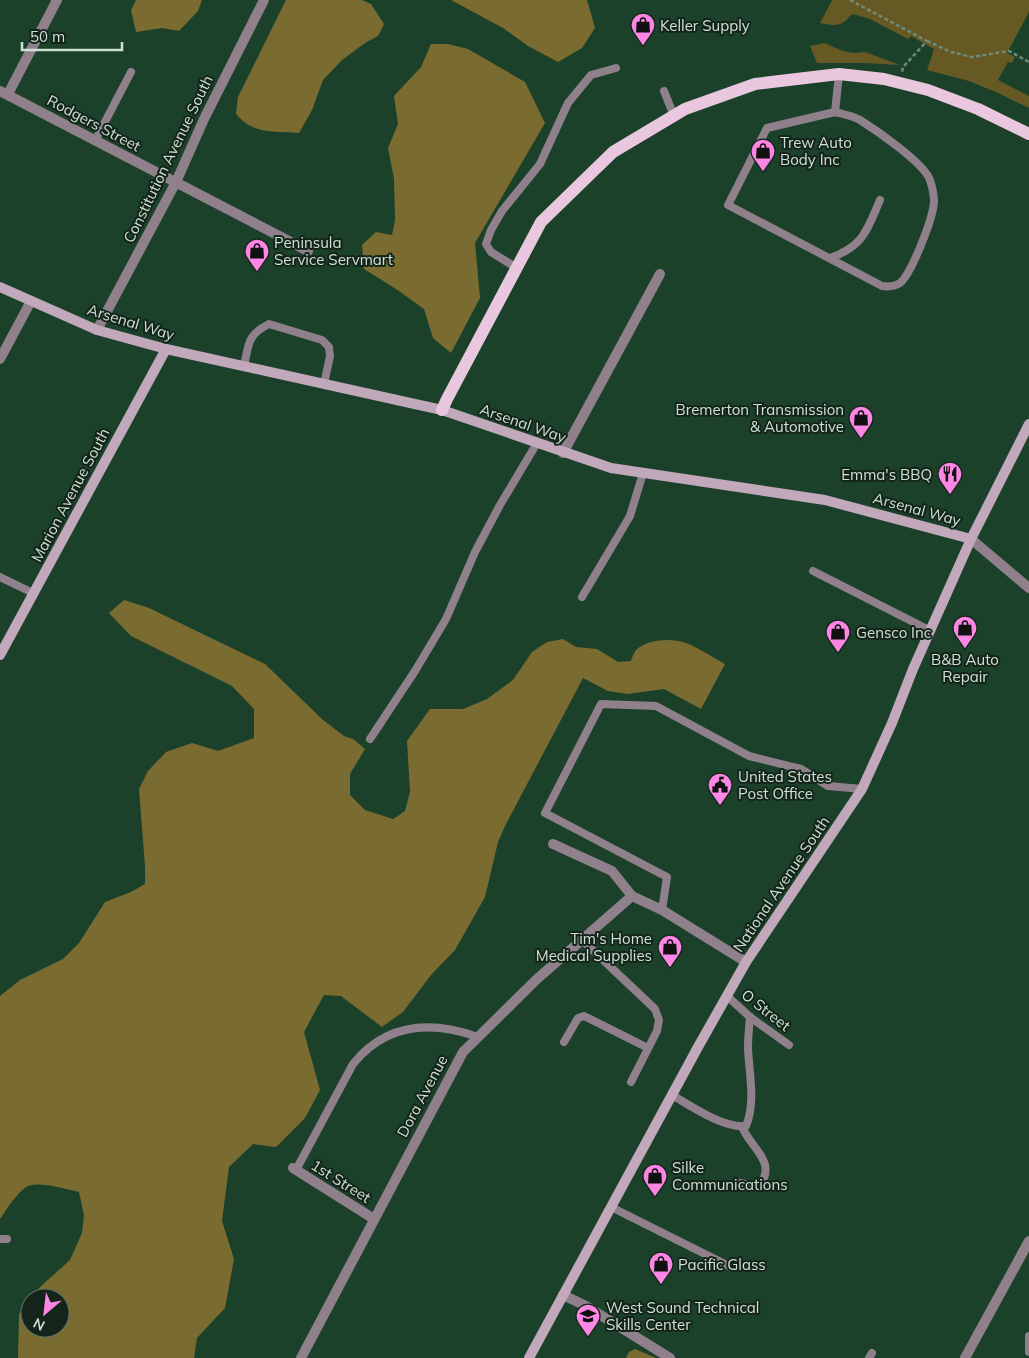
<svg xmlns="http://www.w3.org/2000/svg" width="1029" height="1358" viewBox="0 0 1029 1358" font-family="Mulish,sans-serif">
<rect width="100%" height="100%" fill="#1c412b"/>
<g fill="#665924">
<path d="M 832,0 L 1029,0 L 1029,12 L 1007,53 L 1015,57 L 1012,63 L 1008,62 L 998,80 L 1029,96 L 1029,108 L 998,93 L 969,81 L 927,70 L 934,49 L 911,36 L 908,39 L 870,19 L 853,14 L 851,15 C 842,27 835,26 820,23 Z"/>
<path d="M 824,43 L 843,51 L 853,53 L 865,52 L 900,65 L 864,63 L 817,63 L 810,46 Z"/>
</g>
<g fill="#7a6c31">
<path d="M 136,0 L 202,0 L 198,11 L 179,31 L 162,28 L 136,32 L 131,10 Z"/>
<path d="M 286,0 L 362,0 L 371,4 L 384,24 L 378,36 L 365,43 L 342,60 L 323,80 L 312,110 L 299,133 C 273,131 254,135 236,114 L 238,97 Z"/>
<path d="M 451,0 L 587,0 L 595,28 L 582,48 L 558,62 L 528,46 L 503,28 Z"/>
<path d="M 431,44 L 448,44 L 468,49 L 525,82 L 545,123 L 475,243 L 480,298 L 451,353 L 433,338 L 424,309 L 396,289 L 364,269 L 362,245 L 376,232 L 392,235 L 395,220 L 394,179 L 388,148 L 398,124 L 394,96 L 421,67 Z"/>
<path d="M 124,600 L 149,608 L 265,664 L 323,720 L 344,736 L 353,739 L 365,749 L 350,774 L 350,795 L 365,810 L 393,819 L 405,811 L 410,792 L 407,741 L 430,709 L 463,709 L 487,699 L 513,680 L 532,652 L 547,642 L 563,639 L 576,647 L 597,649 L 618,662 L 631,661 C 632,657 634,653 636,650 C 648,639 672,638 686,643 C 699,648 712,657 725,664 L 701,709 L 664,689 L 627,694 L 608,691 L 583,678 L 505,826 L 498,842 L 485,897 L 455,950 L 431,975 L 403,1012 L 382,1027 L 341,996 L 324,995 L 304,1032 L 320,1090 L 305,1118 L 276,1147 L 253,1144 L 229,1167 L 222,1221 L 234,1259 L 225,1308 L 197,1338 L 194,1358 L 18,1358 L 19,1314 L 30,1300 L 30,1328 L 60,1328 L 60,1298 L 32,1298 L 40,1287 L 70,1260 L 82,1233 L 84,1215 L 79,1192 C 67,1189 39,1181 28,1186 C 17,1192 7,1209 0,1219 L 0,996 L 20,980 L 63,959 L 79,943 L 105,902 L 131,892 L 145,884 L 145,866 L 139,789 L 148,771 L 166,752 L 192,743 L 218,751 L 254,738 L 254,709 L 232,686 L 131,636 L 109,613 Z"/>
<path d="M 635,1349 L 656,1358 L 626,1358 L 629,1352 Z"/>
</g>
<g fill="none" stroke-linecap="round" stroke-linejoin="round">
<g stroke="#6e8b79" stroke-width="2.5" stroke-dasharray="4 2.5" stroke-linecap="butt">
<path d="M 850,0 L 927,41 L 903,67 L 902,72"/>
<path d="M 927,41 L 951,52 L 972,57 L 1009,51 L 1029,62"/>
</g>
<g stroke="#90808c" stroke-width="8">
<path d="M 664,91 L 674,116"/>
<path d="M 835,112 C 843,114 853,116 860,120 C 876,130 924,163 930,180 C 932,186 934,196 934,202 C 933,218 912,273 900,283 C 894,287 889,287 882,286 L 728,205 L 767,128 L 835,112 L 839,74"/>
<path d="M 95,141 L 131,72"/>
<path d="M 830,258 C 864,246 867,230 880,200"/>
<path d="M 517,268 L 491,252 L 486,244 L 491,230 L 502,211 L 540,164 L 568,103 L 591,75 L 616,68"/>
<path d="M 244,366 C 249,344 247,335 269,324 L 322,340 L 329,347 L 330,356 L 324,384"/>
<path d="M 813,571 L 931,631"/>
<path d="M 0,577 L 33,593"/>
<path d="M 582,597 L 630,516 L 643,473"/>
<path d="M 370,739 L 415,671 L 446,619 L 475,552 L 500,505 L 537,443"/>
<path d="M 662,910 L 667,877 L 545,813 L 601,704 L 656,706 L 749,756 L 801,769 L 828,786 L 862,789"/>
<path d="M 582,940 L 655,1009 L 659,1020 L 657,1031 L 631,1082"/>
<path d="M 727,996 L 750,1017 L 789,1045"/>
<path d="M 564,1042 L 578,1018 L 584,1016 L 648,1048"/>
<path d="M 672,1095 C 691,1106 724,1129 746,1126 C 756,1102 749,1073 748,1048 C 748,1038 749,1027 750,1017"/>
<path d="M 296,1170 L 353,1064 C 386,1023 430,1020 478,1037"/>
<path d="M 740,1183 L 752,1186 L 759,1186 C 779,1162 748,1146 742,1126"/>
<path d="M 611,1207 L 731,1267"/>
<path d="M 0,1239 L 7,1239"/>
<path d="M 1029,1336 L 1029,1352"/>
<path d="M 869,1358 L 872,1353"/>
</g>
<g stroke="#90808c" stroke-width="10">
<path d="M 0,91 L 308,251"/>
<path d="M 8,94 L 57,0"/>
<path d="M 97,330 L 176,182 L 204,119 L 264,0"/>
<path d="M 0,359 L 31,301"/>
<path d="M 563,453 L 660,274"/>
<path d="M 553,844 L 612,871 L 632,896 L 662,910 L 746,962"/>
<path d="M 293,1168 L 374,1219"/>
<path d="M 563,1295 L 586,1306 L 670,1358"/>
<path d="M 301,1358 L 463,1052 L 537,979 L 632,896"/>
</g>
<g stroke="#90808c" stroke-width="10">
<path d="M 971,539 L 1029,588"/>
<path d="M 965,1358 L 1029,1241"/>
</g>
<g stroke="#c2a8bb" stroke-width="10">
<path d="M 0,287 L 97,330 L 166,349 L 442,410 L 611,468 L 825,500 L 971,539"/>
<path d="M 0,655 L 166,349"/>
<path d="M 529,1358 L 698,1047 L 746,962 L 862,789 L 892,723 L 913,669 L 971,539 L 1029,424"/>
</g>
<path stroke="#e8c7df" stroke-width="12" d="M 442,410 L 447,399 L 541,222 L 613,152 L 685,109 L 755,84 L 839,74 L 884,79 L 928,90 L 978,109 L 1029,134"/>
</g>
<defs>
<symbol id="shop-pin" viewBox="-11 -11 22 30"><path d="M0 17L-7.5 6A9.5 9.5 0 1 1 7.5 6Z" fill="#fc86e3" stroke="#14241a"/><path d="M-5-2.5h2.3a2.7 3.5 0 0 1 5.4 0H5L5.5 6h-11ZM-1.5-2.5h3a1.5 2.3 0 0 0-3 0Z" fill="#111"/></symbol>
<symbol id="restaurant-pin" viewBox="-11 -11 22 30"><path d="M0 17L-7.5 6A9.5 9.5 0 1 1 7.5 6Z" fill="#fc86e3" stroke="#14241a"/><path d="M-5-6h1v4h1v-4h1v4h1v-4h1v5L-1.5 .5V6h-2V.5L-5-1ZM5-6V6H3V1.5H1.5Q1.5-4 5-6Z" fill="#111"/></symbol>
<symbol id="civic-pin" viewBox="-11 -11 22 30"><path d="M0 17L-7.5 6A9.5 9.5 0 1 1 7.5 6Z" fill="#fc86e3" stroke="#14241a"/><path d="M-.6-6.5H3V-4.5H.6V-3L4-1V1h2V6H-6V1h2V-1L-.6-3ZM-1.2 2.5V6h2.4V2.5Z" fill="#111"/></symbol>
<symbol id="school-pin" viewBox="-11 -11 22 30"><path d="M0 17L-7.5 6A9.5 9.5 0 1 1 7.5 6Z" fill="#fc86e3" stroke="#14241a"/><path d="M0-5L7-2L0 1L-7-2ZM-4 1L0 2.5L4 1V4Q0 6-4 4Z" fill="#111"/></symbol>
</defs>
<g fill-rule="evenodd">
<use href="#shop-pin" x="629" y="11" width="28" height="38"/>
<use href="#shop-pin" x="749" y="137" width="28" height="38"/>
<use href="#shop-pin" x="243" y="237" width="28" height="38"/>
<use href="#shop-pin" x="847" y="404" width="28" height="38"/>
<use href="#restaurant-pin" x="936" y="460" width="28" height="38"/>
<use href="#shop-pin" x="951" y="614" width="28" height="38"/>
<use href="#shop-pin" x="824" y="618" width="28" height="38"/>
<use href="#civic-pin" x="706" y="771" width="28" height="38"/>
<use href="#shop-pin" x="656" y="933" width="28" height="38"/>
<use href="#shop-pin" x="641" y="1162" width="28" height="38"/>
<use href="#shop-pin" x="647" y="1250" width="28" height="38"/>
<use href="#school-pin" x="574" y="1302" width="28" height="38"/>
</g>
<g text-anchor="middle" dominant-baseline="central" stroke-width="4" stroke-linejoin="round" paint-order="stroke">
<g font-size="15" fill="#cde1d3" stroke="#14241a" text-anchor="start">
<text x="660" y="25">Keller Supply</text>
<text x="780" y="142">Trew Auto<tspan x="780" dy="17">Body Inc</tspan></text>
<text x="274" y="242">Peninsula<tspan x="274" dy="17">Service Servmart</tspan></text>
<text x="844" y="409" text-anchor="end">Bremerton Transmission<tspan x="844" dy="17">&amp; Automotive</tspan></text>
<text x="932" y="474" text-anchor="end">Emma's BBQ</text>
<text x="856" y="632">Gensco Inc</text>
<text x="965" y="659" text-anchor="middle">B&amp;B Auto<tspan x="965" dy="17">Repair</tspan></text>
<text x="738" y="776">United States<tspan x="738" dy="17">Post Office</tspan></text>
<text x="652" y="938" text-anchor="end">Tim's Home<tspan x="652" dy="17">Medical Supplies</tspan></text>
<text x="672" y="1167">Silke<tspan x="672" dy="17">Communications</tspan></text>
<text x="678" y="1264">Pacific Glass</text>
<text x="606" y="1307">West Sound Technical<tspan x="606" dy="17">Skills Center</tspan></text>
</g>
<g font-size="15" fill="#cde1d3" stroke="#14241a">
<text transform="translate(94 123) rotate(28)">Rodgers Street</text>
<text transform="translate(168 159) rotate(-64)">Constitution Avenue South</text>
<text transform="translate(131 322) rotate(17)">Arsenal Way</text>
<text transform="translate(523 423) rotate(19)">Arsenal Way</text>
<text transform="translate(70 495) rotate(-62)">Marion Avenue South</text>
<text transform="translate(917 509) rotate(15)">Arsenal Way</text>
<text transform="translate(781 884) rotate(-56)">National Avenue South</text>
<text transform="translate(766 1010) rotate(38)">O Street</text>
<text transform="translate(422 1096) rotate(-62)">Dora Avenue</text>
<text transform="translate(341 1181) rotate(32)">1st Street</text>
</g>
</g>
<g transform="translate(45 1313) rotate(208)"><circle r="24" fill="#14241a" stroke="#5e7064"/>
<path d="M0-4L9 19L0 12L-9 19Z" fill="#fc86e3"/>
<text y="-8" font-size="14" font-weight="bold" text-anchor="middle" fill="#cde1d3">N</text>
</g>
<path d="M22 42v8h100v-8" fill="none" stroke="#cde1d3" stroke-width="2.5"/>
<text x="30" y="42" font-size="15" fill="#cde1d3" stroke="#14241a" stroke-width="4" paint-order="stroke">50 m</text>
</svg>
